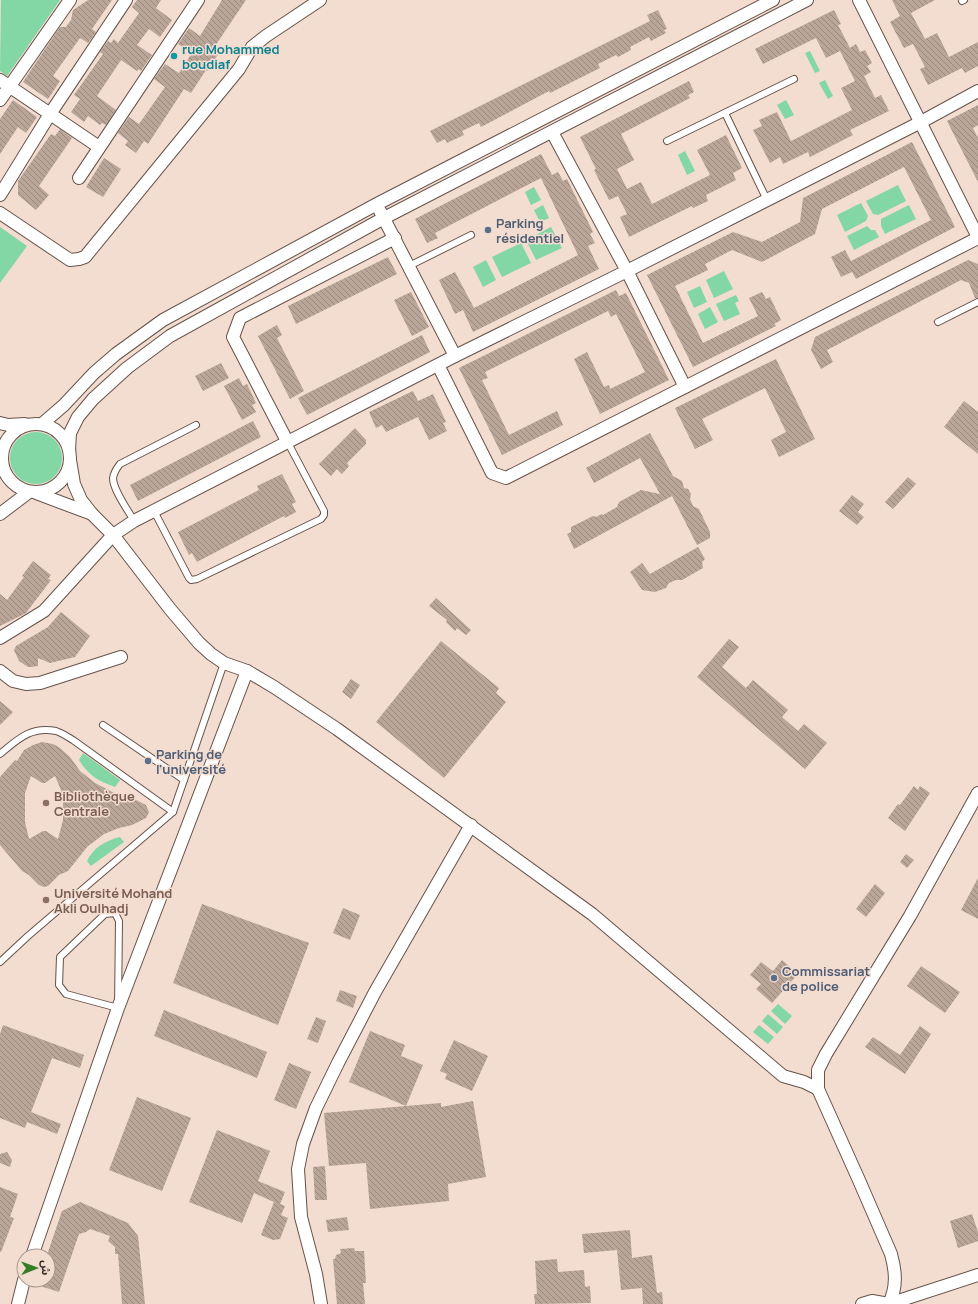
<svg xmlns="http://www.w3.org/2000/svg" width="978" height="1304" viewBox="0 0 978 1304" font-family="Manrope,'Noto Sans Arabic',sans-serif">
<defs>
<pattern id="building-back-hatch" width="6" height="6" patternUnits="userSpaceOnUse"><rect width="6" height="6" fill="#baa699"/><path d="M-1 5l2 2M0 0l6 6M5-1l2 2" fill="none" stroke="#98887d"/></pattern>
</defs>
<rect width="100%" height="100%" fill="#f3dcd0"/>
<g fill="#82d7a5">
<path d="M 1,0 L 60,0 L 7,76 L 0,71 Z"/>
<path d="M 810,51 L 820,71 L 815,73 L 805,53 Z"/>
<path d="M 825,80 L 833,96 L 828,99 L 819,83 Z"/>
<path d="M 786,100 L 794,115 L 785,119 L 777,105 Z"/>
<path d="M 685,151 L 695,171 L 687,175 L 678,155 Z"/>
<path d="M 898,185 L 906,201 L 878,215 L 873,214 L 866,201 Z"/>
<path d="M 534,187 L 541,200 L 531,205 L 525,192 Z"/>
<path d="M 861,203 L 868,216 L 866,221 L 845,232 L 837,215 Z"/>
<path d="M 543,205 L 549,218 L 540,222 L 534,210 Z"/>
<path d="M 909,205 L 916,219 L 885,234 L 881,226 L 881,219 Z"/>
<path d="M 867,226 L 871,230 L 875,230 L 879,237 L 854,250 L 847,236 Z"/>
<path d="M 0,227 L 27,246 L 0,283 Z"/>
<path d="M 551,227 L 562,248 L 536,260 L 526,240 Z"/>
<path d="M 521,243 L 531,263 L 502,277 L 492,257 Z"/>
<path d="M 486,260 L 496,280 L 483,287 L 473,267 Z"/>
<path d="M 724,271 L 733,289 L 714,298 L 706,280 Z"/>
<path d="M 700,286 L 707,302 L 694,308 L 687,292 Z"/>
<path d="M 736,295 L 739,301 L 735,303 L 740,314 L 724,321 L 716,304 Z"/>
<path d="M 710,307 L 718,322 L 705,329 L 698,314 Z"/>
<circle cx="36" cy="458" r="26"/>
<path d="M 83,753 L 120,780 L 115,787 C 98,781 88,775 79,760 Z"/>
<path d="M 120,837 L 124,842 L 91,866 L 87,861 C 94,847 105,841 120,837 Z"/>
<path d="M 778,1004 L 792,1016 L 785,1024 L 771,1011 Z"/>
<path d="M 768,1014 L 783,1027 L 777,1034 L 762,1021 Z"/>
<path d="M 759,1025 L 774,1037 L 768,1044 L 753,1032 Z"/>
</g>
<g fill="url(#building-back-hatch)" fill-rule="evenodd">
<path d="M 88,0 L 112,0 L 92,29 L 96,32 L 88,43 L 80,38 L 53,76 L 60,81 L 48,99 L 23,82 L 60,27 L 66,27 L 71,20 L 73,10 Z"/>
<path d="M 137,0 L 161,0 L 156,8 L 172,20 L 160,37 L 149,29 L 137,45 L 152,55 L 141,71 L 139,69 L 137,71 L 121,60 L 97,96 L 116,110 L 106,125 L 102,123 L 100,125 L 88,116 L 84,122 L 71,112 L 80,99 L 74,95 L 103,54 L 100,52 L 108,41 L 111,43 L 114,39 L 118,43 L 139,13 L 132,7 Z"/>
<path d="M 222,0 L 246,0 L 213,49 L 219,53 L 207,71 L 206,70 L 191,93 L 184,89 L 148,144 L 144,141 L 136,153 L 125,145 L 128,141 L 118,133 L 129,117 L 139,124 L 165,87 L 154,79 L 165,64 L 179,73 L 192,53 L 178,44 L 189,28 L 200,36 Z"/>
<path d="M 892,0 L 935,0 L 911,13 L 925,39 L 937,33 L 949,57 L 978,42 L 978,66 L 965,73 L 962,68 L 928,85 L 920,69 L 925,67 L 913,44 L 904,48 L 890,22 L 900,16 Z"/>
<path d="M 658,10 L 667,29 L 664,30 L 666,33 L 651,41 L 649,37 L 630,47 L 631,50 L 618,57 L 616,55 L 598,64 L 600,68 L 550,93 L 549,91 L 481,127 L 479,123 L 462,131 L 464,135 L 447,143 L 445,139 L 437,143 L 430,131 L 650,21 L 647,15 Z"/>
<path d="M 834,10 L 841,24 L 838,25 L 850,48 L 856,44 L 860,52 L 865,50 L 872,63 L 867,66 L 871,72 L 864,76 L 875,98 L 881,95 L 889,111 L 850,130 L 853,135 L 810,157 L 808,152 L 783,164 L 780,157 L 770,163 L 753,130 L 762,126 L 759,120 L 777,112 L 791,141 L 852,110 L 841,88 L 855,81 L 840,51 L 826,58 L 816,38 L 763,64 L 755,49 Z"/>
<path d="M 689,81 L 694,92 L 688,95 L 690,98 L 621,134 L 634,160 L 617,169 L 627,189 L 641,182 L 652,204 L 710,175 L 697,150 L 726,135 L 742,168 L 733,173 L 736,180 L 706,195 L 708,201 L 693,208 L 692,206 L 629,237 L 620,217 L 627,214 L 618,196 L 609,200 L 594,170 L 596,169 L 580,137 Z"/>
<path d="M 13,100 L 37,117 L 26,133 L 18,127 L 0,154 L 0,119 Z"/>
<path d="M 978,105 L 978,125 L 973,128 L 978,138 L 978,182 L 947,121 Z"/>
<path d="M 60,129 L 72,138 L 39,186 L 49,195 L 36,210 L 18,195 L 18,181 L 51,134 L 55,136 Z"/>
<path d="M 912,142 L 955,227 L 856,279 L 852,272 L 841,277 L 831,257 L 845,250 L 851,261 L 931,220 L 904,167 L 822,209 L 815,234 L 762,262 L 732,250 L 705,264 L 708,270 L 675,286 L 703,343 L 758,316 L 749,298 L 762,292 L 766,299 L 770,297 L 781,320 L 774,324 L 776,326 L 693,367 L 647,275 L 733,232 L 762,242 L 800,222 L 803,198 Z"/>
<path d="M 541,154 L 552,175 L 558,172 L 563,181 L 567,179 L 593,232 L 590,234 L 595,243 L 588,246 L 599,269 L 473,332 L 463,310 L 455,314 L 439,280 L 455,272 L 474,308 L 578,255 L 541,178 L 435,233 L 438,238 L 427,243 L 415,219 Z"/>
<path d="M 104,158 L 121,169 L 103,197 L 86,187 Z"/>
<path d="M 388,257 L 397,274 L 296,324 L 288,306 Z"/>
<path d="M 968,260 L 978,264 L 978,298 L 975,298 L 969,283 L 961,280 L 827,350 L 833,362 L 821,369 L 811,350 L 815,337 Z"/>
<path d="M 616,290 L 619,296 L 626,293 L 669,380 L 600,414 L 574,359 L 587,352 L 604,387 L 609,385 L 610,389 L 645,372 L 616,314 L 611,317 L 608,311 L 485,372 L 488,378 L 482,380 L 509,435 L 557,411 L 563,425 L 502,455 L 459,368 Z"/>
<path d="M 411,292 L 429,327 L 412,336 L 394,300 Z"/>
<path d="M 277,325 L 282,335 L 277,338 L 304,391 L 290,399 L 258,336 Z"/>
<path d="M 422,335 L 430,352 L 307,415 L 298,398 Z"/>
<path d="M 776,359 L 815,439 L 779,457 L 771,440 L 786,432 L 765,388 L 702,419 L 713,440 L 695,449 L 675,408 Z"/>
<path d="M 221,363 L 229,378 L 203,391 L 195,376 Z"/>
<path d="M 239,378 L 243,386 L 247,384 L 256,403 L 252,405 L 256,412 L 242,420 L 224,386 Z"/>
<path d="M 413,391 L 418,401 L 433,394 L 446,422 L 443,423 L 447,431 L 429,440 L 418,417 L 386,432 L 382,425 L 376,428 L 369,412 Z"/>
<path d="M 964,401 L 978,412 L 978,454 L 944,427 Z"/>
<path d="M 253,421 L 261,437 L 138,501 L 130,485 Z"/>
<path d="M 355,428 L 366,440 L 366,444 L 347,463 L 349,466 L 342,474 L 337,469 L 331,476 L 319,464 Z"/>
<path d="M 650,433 L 673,476 L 682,481 L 684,488 L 688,489 L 691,494 L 690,499 L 693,506 L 699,509 L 710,532 L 710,538 L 697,545 L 672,496 L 574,549 L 567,534 L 571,532 L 571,527 L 593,516 L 596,517 L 602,514 L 603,515 L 617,507 L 619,502 L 641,490 L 660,494 L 640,458 L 594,483 L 586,468 Z"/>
<path d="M 282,474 L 296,502 L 292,504 L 296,512 L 285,518 L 284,516 L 197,562 L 192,553 L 189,555 L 178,532 L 259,490 L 257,486 Z"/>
<path d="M 908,477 L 916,484 L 893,509 L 885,502 Z"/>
<path d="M 852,495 L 864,504 L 858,512 L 864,517 L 857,525 L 839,511 Z"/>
<path d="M 698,547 L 705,559 L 702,562 L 703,568 L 682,580 L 676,580 L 669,583 L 666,588 L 655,592 L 642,590 L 630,572 L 642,563 L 650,574 Z"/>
<path d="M 33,561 L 51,575 L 48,579 L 51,580 L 26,613 L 0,626 L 0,594 L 7,600 L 24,577 L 22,576 Z"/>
<path d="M 436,598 L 471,630 L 466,635 L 457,628 L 455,631 L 446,622 L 447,620 L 429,606 Z"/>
<path d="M 61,612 L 90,636 L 75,657 L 50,663 L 38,658 L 38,666 L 31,667 L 28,667 L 19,661 L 14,650 L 16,646 L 48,627 Z"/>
<path d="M 729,639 L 739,647 L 722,667 L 746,688 L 753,680 L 788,710 L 782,717 L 798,731 L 804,724 L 827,743 L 805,769 L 697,677 Z"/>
<path d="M 441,641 L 499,688 L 496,693 L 506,702 L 444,778 L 376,722 Z"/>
<path d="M 351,679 L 360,685 L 351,699 L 342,692 Z"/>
<path d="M 0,701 L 13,712 L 0,725 Z"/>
<path d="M 42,742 L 53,744 L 60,748 L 70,757 L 80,771 L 95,783 L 120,796 L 134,799 L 146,805 L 149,812 L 146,818 L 132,825 L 119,828 L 104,834 L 87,847 L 68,871 L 59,875 L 48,886 L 44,887 L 39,885 L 29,875 L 22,871 L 0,845 L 0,777 L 15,760 L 17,761 L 24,750 L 33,745 ZM 31,776 L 42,783 L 45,783 L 55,776 L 61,790 L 63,800 L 63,820 L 58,839 L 46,831 L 43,831 L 29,839 L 25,822 L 25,793 Z"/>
<path d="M 914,786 L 918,790 L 920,786 L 930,793 L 905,831 L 888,818 L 898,804 L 900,805 Z"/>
<path d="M 906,854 L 914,860 L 907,868 L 900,862 Z"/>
<path d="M 978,878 L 978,919 L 961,910 Z"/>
<path d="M 875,884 L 885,893 L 866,917 L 856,909 Z"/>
<path d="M 202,904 L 309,943 L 278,1025 L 173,983 Z"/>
<path d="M 343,908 L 360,915 L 350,940 L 333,933 Z"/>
<path d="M 782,960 L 798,974 L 772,1003 L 756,989 L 761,984 L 750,975 L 761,962 L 773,971 Z"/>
<path d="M 921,966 L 960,992 L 945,1013 L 907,986 Z"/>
<path d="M 340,990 L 357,996 L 353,1008 L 336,1001 Z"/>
<path d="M 164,1010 L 267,1052 L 257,1078 L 154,1036 Z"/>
<path d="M 316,1017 L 326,1021 L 318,1043 L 307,1039 Z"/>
<path d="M 3,1025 L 84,1055 L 80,1068 L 52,1058 L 31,1112 L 61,1124 L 57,1134 L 27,1122 L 25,1128 L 0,1118 L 0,1034 Z"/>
<path d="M 920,1026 L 931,1034 L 905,1074 L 865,1047 L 873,1037 L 900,1055 Z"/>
<path d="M 370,1031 L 405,1045 L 401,1056 L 423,1065 L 406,1106 L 349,1082 Z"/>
<path d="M 454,1040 L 488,1056 L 472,1091 L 445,1079 L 447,1074 L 440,1071 Z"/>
<path d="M 289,1063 L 311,1072 L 296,1109 L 274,1100 Z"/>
<path d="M 137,1097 L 191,1118 L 162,1191 L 109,1170 Z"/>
<path d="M 473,1101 L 486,1177 L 448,1184 L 449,1201 L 370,1209 L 366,1163 L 329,1166 L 324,1113 L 441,1103 L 441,1107 Z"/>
<path d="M 217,1130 L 270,1151 L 258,1181 L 285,1192 L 280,1204 L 285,1206 L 281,1215 L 288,1218 L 280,1239 L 273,1240 L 261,1235 L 274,1202 L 254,1193 L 242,1223 L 189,1202 Z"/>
<path d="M 7,1152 L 12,1160 L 10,1167 L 0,1163 L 0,1154 Z"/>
<path d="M 325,1166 L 327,1200 L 315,1200 L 313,1167 Z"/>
<path d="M 0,1187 L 18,1194 L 10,1217 L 14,1218 L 1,1252 L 0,1252 Z"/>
<path d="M 80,1202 L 128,1223 L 138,1236 L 145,1304 L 122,1304 L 118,1254 L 115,1254 L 115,1247 L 108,1241 L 110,1236 L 90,1229 L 86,1232 L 79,1234 L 59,1292 L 31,1283 L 31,1280 L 48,1280 L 48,1252 L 62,1211 Z"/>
<path d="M 972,1214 L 978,1232 L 978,1241 L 958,1248 L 950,1221 Z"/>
<path d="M 347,1217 L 349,1230 L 328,1232 L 326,1220 Z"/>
<path d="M 630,1230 L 632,1258 L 652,1255 L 657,1293 L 662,1292 L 663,1304 L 643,1304 L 642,1288 L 621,1290 L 617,1250 L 584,1253 L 582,1234 Z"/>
<path d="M 354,1248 L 355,1251 L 364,1251 L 366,1283 L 363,1283 L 365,1304 L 337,1304 L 333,1259 L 335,1259 L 336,1255 L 341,1253 L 340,1249 Z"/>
<path d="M 557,1259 L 558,1272 L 584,1270 L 585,1287 L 590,1286 L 591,1303 L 535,1304 L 534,1294 L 537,1294 L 535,1261 Z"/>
</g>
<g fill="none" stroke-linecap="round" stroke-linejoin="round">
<defs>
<g id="service">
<path d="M 962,1 L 964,0"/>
<path d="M 725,113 L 767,200"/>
<path d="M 667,141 L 794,79"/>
<path d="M 409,266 L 471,235"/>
<path d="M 938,322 L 978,302"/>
<path d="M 154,511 L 189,578 L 191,580 L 197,579 L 321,519 L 324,515 L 324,511 L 287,441"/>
<path d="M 134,521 C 128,510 113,490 113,478 C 114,472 116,469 120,464 L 196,425"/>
<path d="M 103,725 L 184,780"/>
<path d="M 0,754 C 18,739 31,726 56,731 C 62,733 68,737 73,740 L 173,812"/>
<path d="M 115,913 L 119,921 L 118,1008 L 66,994 L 59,985 L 60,957 L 105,914 Z"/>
<path d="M 0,962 L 28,936 L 173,812 L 224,663"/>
</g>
<g id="minor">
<path d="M 859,0 L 978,237"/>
<path d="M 0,80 L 99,147"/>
<path d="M 0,100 L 70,0"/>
<path d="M 552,132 L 627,271 L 685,387"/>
<path d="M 79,178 L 198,0"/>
<path d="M 0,195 L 50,114 L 126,0"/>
<path d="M 380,211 L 455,356"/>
<path d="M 0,213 L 70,260 L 79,259 L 85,257 L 239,69 L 252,47 L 266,36 L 320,0"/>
<path d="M 438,365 L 492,473 L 506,478 L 978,238"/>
<path d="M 0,423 L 8,425 L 25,424"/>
<circle cx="36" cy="458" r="34"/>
<path d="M 42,424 L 64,405 L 94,373 L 116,354 L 163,320 L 377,204 L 773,0"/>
<path d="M 287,441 L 233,337 L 240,318 L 395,238"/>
<path d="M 69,450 L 70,433 L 78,417 L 93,399 L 127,368 L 170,336 L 384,218 L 807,0"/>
<path d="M 70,460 L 74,484 L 81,500 L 92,514 L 113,535 L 170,609 L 199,643 L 211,654 L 224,663 L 247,671 L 274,687 L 337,729 L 592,914 L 783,1076 L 804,1082 L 818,1089"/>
<path d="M 36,493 L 92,514"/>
<path d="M 0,514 L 29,492"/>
<path d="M 0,638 L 44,611 L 113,535 L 134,521 L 455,356 L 627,271 L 921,122 L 978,91"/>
<path d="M 0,671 L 13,681 L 26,684 L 40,683 L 121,657"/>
<path d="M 32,1256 L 118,1008 L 247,671"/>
<path d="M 18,1304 L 24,1280"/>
<path d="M 321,1304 L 316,1274 L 301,1217 L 298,1169 L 303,1144 L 316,1108 L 338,1063 L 375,992 L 471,825"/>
<path d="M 862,1304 L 872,1301 L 889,1304 L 978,1275"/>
<path d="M 889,1304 C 897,1287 896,1272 891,1254 L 858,1178 L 818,1089 L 818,1070 L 826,1054 L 910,916 L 978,793"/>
</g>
</defs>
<use href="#service" stroke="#66534a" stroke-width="8"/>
<use href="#minor" stroke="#66534a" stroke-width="14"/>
<use href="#service" stroke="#fff" stroke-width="6"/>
<use href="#minor" stroke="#fff" stroke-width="12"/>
</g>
<circle fill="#0f9aa8" stroke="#f3dcd0" stroke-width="1.5" cx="174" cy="56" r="4"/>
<g fill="#5c6f8a" stroke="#f3dcd0" stroke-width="1.5">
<circle cx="488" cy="230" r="4"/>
<circle cx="148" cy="761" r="4"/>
<circle cx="774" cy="978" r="4"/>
</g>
<g fill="#8d6e63" stroke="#f3dcd0" stroke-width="1.5">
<circle cx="46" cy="803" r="4"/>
<circle cx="46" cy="900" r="4"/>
</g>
<g text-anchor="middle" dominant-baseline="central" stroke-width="3" stroke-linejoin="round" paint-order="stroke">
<g font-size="13" font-weight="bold" fill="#0d838f" stroke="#f3dcd0" text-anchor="start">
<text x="182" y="49">rue Mohammed<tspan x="182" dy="15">boudiaf</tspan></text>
</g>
<g font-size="13" font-weight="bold" fill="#4e5e75" stroke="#f3dcd0" text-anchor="start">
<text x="496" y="223">Parking<tspan x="496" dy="15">résidentiel</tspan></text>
<text x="156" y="754">Parking de<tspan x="156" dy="15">l'université</tspan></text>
<text x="782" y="971">Commissariat<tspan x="782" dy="15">de police</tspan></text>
</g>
<g font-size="13" font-weight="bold" fill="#785e54" stroke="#f3dcd0" text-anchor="start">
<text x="54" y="796">Bibliothèque<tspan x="54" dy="15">Centrale</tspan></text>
<text x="54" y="893">Université Mohand<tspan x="54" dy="15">Akli Oulhadj</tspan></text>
</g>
</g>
<g transform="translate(36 1268) rotate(89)"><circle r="19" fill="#f3dcd0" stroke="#a9988f"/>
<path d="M0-3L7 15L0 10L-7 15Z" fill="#337e26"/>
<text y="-6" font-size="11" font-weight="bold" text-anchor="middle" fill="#3b322e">ش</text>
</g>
</svg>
